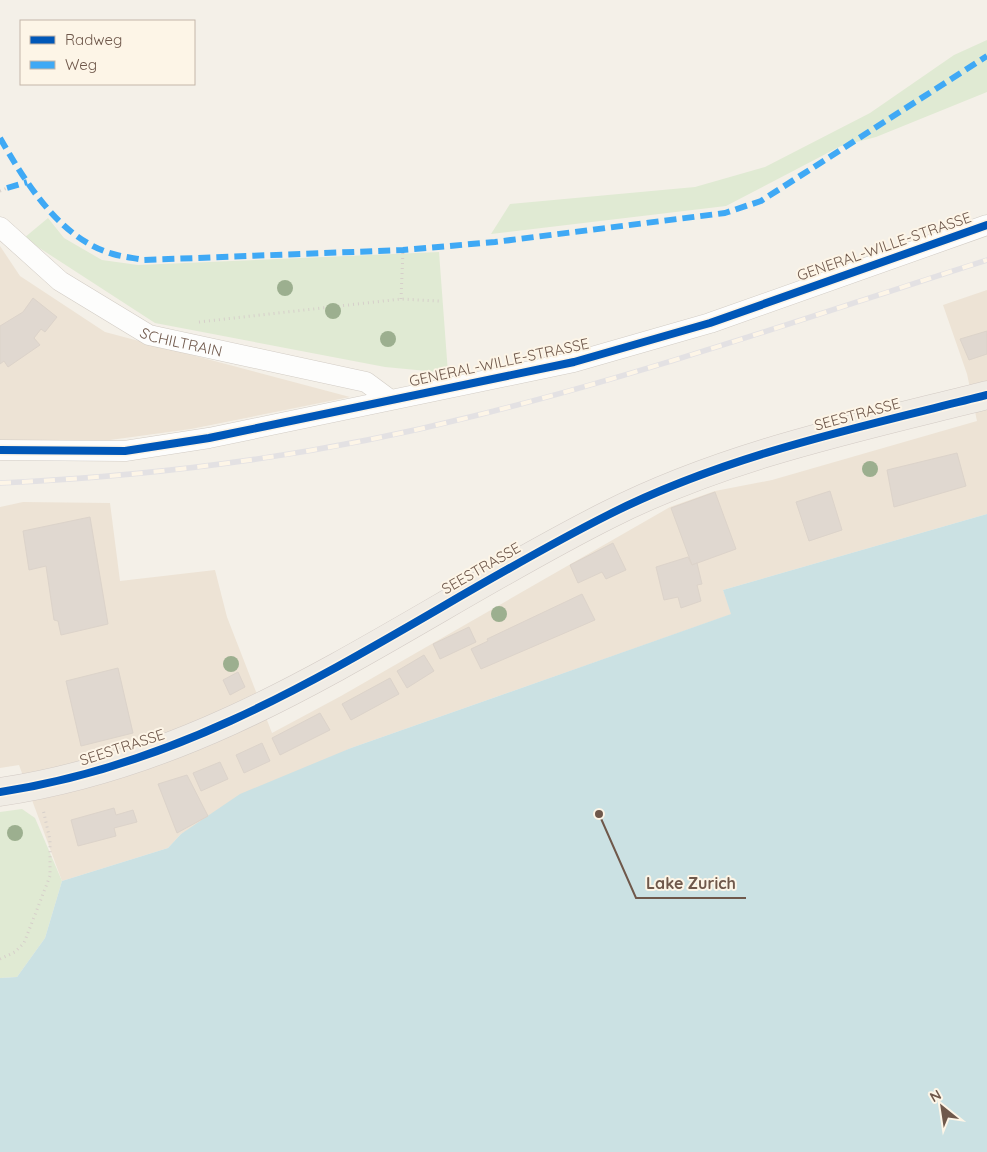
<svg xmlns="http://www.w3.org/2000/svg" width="987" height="1152" viewBox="0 0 987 1152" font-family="Quicksand,sans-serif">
<rect width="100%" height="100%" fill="#f4f0e8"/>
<g fill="#ede3d5">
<path d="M 0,246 L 20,276 L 105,332 L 350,397 L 191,429 L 110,440 L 0,440 Z"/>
<path d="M 987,290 L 987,514 L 723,590 L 732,614 L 351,748 L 181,834 L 168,848 L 62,881 L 19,765 L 0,768 L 0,507 L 23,502 L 110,503 L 120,581 L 215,570 L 227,617 L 272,733 L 341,696 L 670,507 L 715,491 L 772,480 L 977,421 L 967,374 L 943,305 Z"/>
</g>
<g fill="#e0ead3">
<path d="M 987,40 L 987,92 L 876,137 L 841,146 L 726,206 L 491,234 L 510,204 L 695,187 L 765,167 L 870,113 L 954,55 Z"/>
<path d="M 48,218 L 64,238 L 102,260 L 138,265 L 439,252 L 448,373 L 385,367 L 155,323 L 24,238 Z"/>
<path d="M 22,809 L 35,818 L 62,881 L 45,938 L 17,977 L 0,978 L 0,812 Z"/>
</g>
<path fill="#cbe1e3" d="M 987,514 L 987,1152 L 0,1152 L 0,978 L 17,977 L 45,938 L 62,881 L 168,848 L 181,834 L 240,794 L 351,748 L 731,614 L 723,590 Z"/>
<g fill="#e0d8d0" stroke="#dcd3ca">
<path d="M 33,298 L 57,317 L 45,332 L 41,329 L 34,338 L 40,345 L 8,367 L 4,361 L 0,364 L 0,326 L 23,312 Z"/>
<path d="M 987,331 L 987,354 L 969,360 L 960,339 Z"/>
<path d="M 957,453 L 966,486 L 894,507 L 887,470 Z"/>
<path d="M 830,491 L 842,530 L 809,541 L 796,502 Z"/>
<path d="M 715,492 L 736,549 L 692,565 L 671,508 Z"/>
<path d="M 90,517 L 108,624 L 61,635 L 58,621 L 54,620 L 46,566 L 29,570 L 23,531 Z"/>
<path d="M 613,543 L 626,570 L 606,579 L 602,572 L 578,583 L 570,565 Z"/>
<path d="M 688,557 L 692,565 L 697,563 L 702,584 L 697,585 L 701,601 L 681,608 L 678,597 L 664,600 L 656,567 Z"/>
<path d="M 582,594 L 595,620 L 481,669 L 471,649 L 488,641 L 487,639 Z"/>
<path d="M 469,627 L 476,642 L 440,659 L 433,644 Z"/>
<path d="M 424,655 L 434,671 L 407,688 L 397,671 Z"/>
<path d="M 118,668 L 133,733 L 81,746 L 66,681 Z"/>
<path d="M 238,672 L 245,687 L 230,695 L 223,680 Z"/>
<path d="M 390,678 L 399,694 L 351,720 L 342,704 Z"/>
<path d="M 320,713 L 330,730 L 280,755 L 272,738 Z"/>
<path d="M 262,743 L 270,761 L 244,773 L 236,755 Z"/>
<path d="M 220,762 L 228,779 L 201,791 L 193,773 Z"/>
<path d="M 187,775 L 208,816 L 177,833 L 158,784 Z"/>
<path d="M 114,808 L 116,815 L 133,810 L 137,822 L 114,828 L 116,836 L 78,846 L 71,820 Z"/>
</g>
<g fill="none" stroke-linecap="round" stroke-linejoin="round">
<defs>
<g id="street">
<path id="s1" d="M 0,227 L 60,281 L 149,335 L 366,382 L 389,399"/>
<path d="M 0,450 L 125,451 L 209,438 L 574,362 L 710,323 L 987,225"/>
</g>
<path id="primary" d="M 0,792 C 233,757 405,617 608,515 C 726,455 860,427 987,395"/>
</defs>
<use href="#street" stroke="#d2ccc5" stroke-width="21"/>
<use href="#primary" stroke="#d3cbc5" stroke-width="29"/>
<g stroke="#d6cfca" stroke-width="3" stroke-dasharray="1 4" stroke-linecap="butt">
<path d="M 0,191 L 7,188"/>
<path d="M 401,299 L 403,250"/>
<path d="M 199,322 L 401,299 L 439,301"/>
<path d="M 0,959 L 15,952 L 24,943 L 50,876 L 50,840 L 43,809"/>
</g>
<use href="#street" stroke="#fdfdfc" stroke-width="20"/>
<use href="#primary" stroke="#f0ece5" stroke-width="28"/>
<defs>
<path id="rail" d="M 0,483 C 159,476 320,455 474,416 C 648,373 817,314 987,260"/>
</defs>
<use href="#rail" stroke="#e3e1e3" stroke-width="5.5"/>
<use href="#rail" stroke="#fdf5e7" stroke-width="4" stroke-dasharray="11" stroke-linecap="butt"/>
<g stroke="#3fa9f5" stroke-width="6" stroke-dasharray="12 6" stroke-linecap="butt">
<path d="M 0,138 C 26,183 60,239 113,254 C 123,257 134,258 144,260 L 403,250 L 495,242 L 725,213 L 761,201 L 987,56"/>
<path d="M 7,188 L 27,182"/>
</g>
<defs>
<g id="cycleway">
<path d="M 0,450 L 125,451 L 209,438 L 574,362 L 710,323 L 987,225"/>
<path d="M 0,792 C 233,757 405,617 608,515 C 726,455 860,427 987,395"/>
</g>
</defs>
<use href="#cycleway" stroke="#fdf5e7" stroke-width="11"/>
<use href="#cycleway" stroke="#0057b8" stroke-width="8"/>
</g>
<g fill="#9caf8f">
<circle cx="285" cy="288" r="8"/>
<circle cx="333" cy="311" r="8"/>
<circle cx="388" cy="339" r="8"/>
<circle cx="870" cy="469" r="8"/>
<circle cx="499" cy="614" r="8"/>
<circle cx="231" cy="664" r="8"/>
<circle cx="15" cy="833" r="8"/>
</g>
<g text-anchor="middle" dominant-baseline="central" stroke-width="4" stroke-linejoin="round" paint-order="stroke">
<g font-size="15" fill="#6f584b" stroke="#fdf5e7">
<text transform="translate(884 246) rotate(-19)">GENERAL-WILLE-STRASSE</text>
<text stroke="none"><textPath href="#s1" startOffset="218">SCHILTRAIN</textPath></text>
<text transform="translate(499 362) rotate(-12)">GENERAL-WILLE-STRASSE</text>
<text transform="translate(857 414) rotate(-15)">SEESTRASSE</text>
<text transform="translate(481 568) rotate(-30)">SEESTRASSE</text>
<text transform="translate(122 747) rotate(-18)">SEESTRASSE</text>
</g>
</g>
<path fill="none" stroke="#6f584b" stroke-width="2" d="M599 814L636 898H746"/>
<circle fill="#6f584b" stroke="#fdf5e7" stroke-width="2" cx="599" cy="814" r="5"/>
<g font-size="16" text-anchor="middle" font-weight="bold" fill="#6f584b" stroke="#fdf5e7" stroke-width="4" stroke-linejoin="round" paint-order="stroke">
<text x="691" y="889">Lake Zurich</text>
</g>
<rect x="20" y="20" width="175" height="65" fill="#fdf5e7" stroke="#c4b6a9"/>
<rect x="30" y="36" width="25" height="8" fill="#0057b8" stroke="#c4b6a9"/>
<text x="65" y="45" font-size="15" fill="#6f584b">Radweg</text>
<rect x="30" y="61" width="25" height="8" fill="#3fa9f5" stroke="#c4b6a9"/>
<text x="65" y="70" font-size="15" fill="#6f584b">Weg</text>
<g transform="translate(942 1107) rotate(330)" stroke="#fdf5e7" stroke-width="4" paint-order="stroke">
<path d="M0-4L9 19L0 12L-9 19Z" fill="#6f584b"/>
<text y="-8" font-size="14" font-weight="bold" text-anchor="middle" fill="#6f584b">N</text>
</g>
</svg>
